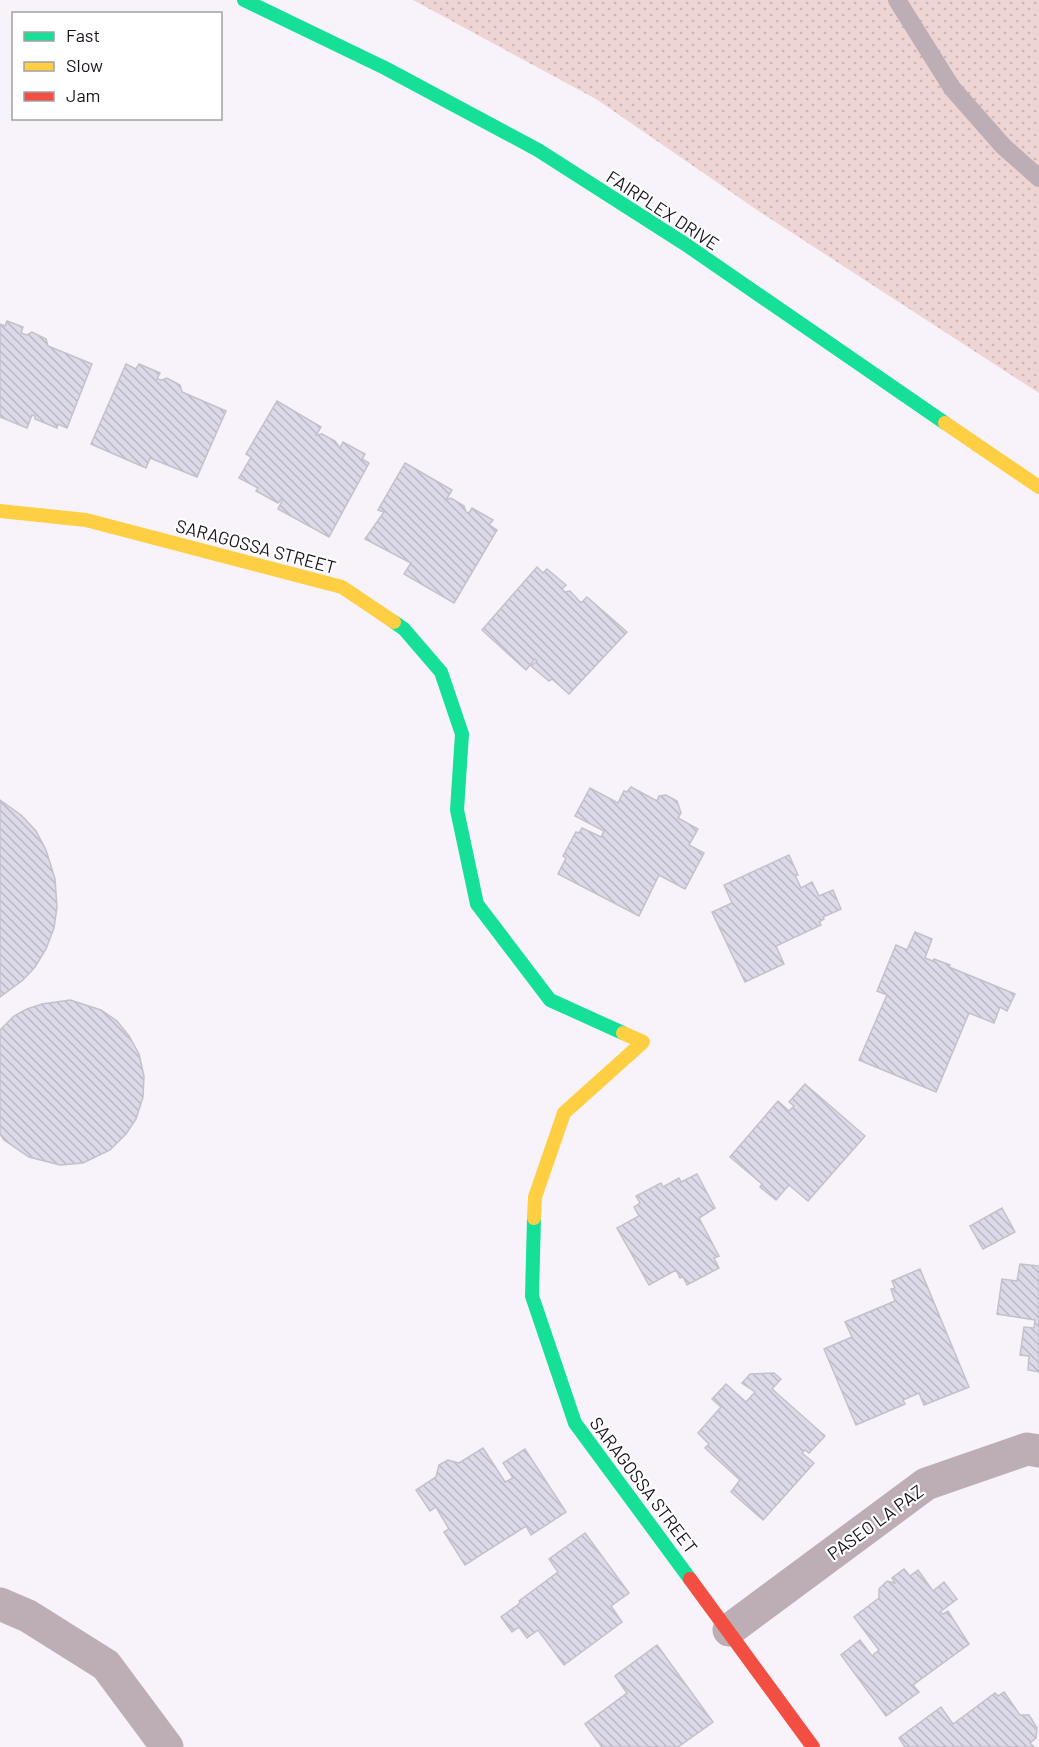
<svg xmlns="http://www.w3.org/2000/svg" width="1039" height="1747" viewBox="0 0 1039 1747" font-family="Barlow,sans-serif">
<defs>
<pattern id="grass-dots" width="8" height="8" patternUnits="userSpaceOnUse" patternTransform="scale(1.5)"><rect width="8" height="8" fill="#efd4d4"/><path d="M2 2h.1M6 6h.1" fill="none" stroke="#ccb5b5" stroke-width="1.8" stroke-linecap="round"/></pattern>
<pattern id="building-back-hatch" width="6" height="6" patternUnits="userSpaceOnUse" patternTransform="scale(1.5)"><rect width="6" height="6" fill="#dcd9e8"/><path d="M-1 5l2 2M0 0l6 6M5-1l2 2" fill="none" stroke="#bcb9c6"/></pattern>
</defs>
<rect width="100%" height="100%" fill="#f8f2fa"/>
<path fill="url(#grass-dots)" d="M 413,0 L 1039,0 L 1039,393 L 760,212 L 596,99 Z"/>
<g fill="url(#building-back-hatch)" stroke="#c4c1ca" stroke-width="1.5">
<path d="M 7,321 L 23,327 L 21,333 L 27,335 L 32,332 L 46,339 L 48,346 L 92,364 L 67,428 L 58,424 L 57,428 L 35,419 L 35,416 L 32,415 L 27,428 L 0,417 L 0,324 L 5,326 Z"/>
<path d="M 126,364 L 136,369 L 139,364 L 160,373 L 157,379 L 162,380 L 167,378 L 180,385 L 182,392 L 226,411 L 197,477 L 150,458 L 146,468 L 91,444 Z"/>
<path d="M 277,401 L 321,427 L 316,435 L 322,434 L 335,441 L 340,448 L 343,442 L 365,454 L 362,459 L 369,463 L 329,537 L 278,509 L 283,499 L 282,498 L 278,503 L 256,491 L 258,488 L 239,478 L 251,457 L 246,454 Z"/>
<path d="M 405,463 L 452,490 L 446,500 L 451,498 L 464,506 L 466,512 L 469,513 L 472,508 L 493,520 L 489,525 L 497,530 L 454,603 L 404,574 L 411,563 L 365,539 L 384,512 L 378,510 Z"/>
<path d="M 537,567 L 543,573 L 547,569 L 566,585 L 562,589 L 565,592 L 570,591 L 581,603 L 587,597 L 627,632 L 569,694 L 552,679 L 549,681 L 531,666 L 537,661 L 535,659 L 526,670 L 482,630 Z"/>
<path d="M 631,787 L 657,801 L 659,796 L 666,795 L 677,801 L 681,813 L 678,818 L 698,829 L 689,845 L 704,853 L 685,889 L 659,875 L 639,916 L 558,874 L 566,858 L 563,856 L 576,832 L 579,833 L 582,828 L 601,837 L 604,831 L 575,816 L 590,788 L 618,803 L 624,791 L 627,792 Z"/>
<path d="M 0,800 L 21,815 L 36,831 L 46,850 L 55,879 L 57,907 L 54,928 L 46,949 L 35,967 L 23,980 L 0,997 Z"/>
<path d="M 789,855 L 798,875 L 795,875 L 801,888 L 812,882 L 819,896 L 833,890 L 841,909 L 823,917 L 824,919 L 819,922 L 821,925 L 776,946 L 784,964 L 745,982 L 712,912 L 732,903 L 724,885 Z"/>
<path d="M 915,932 L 932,939 L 925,958 L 933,961 L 934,959 L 950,965 L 949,967 L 1015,994 L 1007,1011 L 1000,1007 L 994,1023 L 969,1013 L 936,1092 L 859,1060 L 887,995 L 877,991 L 896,945 L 907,950 Z"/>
<path d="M 70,1000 L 101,1010 L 117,1021 L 129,1036 L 139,1054 L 144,1076 L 143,1097 L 136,1119 L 126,1134 L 110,1150 L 83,1163 L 60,1165 L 29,1157 L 4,1140 L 0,1134 L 0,1030 L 14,1016 L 27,1009 L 42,1004 Z"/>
<path d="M 805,1084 L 865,1136 L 808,1201 L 789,1185 L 776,1200 L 760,1187 L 762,1184 L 730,1157 L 778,1101 L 789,1111 L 794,1106 L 789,1102 Z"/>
<path d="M 697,1174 L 715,1208 L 699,1218 L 719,1256 L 714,1258 L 719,1268 L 687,1285 L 683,1277 L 680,1278 L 676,1270 L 649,1285 L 617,1228 L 639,1216 L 634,1207 L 640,1203 L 636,1196 L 661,1183 L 663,1187 L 679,1178 L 681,1182 Z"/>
<path d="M 1002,1208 L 1015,1232 L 983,1249 L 970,1226 Z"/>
<path d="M 1020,1264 L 1039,1266 L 1039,1372 L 1028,1370 L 1029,1356 L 1020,1355 L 1024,1327 L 1034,1328 L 1035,1320 L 997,1314 L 1002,1279 L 1017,1281 Z"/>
<path d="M 920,1269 L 969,1387 L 924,1405 L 919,1393 L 903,1400 L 905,1404 L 856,1425 L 824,1349 L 852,1337 L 845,1322 L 895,1301 L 891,1289 L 895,1288 L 892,1281 Z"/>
<path d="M 774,1373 L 781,1379 L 772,1389 L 825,1436 L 809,1453 L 805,1450 L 802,1453 L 814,1463 L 763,1520 L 731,1492 L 740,1480 L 705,1448 L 709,1444 L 698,1433 L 721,1407 L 712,1399 L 726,1384 L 746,1402 L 755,1392 L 742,1383 L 750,1374 Z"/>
<path d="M 483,1448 L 505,1482 L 513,1478 L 503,1463 L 525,1449 L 566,1512 L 531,1535 L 526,1526 L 465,1565 L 444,1532 L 449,1529 L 436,1507 L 430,1511 L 416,1490 L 436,1477 L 439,1465 L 448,1460 L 459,1463 Z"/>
<path d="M 585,1533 L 629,1593 L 611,1606 L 622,1622 L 564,1665 L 538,1630 L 527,1638 L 519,1627 L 512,1632 L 501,1617 L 520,1603 L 519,1601 L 558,1572 L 549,1559 Z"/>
<path d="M 904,1569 L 910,1576 L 918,1570 L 933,1591 L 944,1582 L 957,1599 L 940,1612 L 943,1614 L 948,1611 L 969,1644 L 913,1685 L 919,1692 L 886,1716 L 841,1655 L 860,1640 L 872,1656 L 879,1650 L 854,1617 L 879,1598 L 879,1589 L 887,1581 L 895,1583 L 892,1578 Z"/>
<path d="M 657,1645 L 713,1722 L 678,1747 L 602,1747 L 585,1724 L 627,1693 L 615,1676 Z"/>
<path d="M 1004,1692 L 1020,1715 L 1029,1715 L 1037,1728 L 1036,1738 L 1030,1743 L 1034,1747 L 905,1747 L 899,1738 L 941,1707 L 953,1724 L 995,1693 L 998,1696 Z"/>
</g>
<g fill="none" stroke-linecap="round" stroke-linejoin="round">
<path stroke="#bcaeb4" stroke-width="18" d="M 897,0 L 952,88 L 1003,146 L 1039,178"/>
<g stroke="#bcaeb4" stroke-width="33">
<path d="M 0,1604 L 28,1616 L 106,1665 L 167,1747"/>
<path d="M 729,1630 L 926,1484 L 1027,1449 L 1039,1451"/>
</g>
<g stroke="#16e098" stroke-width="14">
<path d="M 244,0 L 385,68 L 538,150 L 685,244 L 945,423"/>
<path d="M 394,622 L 404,629 L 441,672 L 462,734 L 457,810 L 477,904 L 550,1000 L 623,1033"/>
<path d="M 534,1218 L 532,1296 L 575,1423 L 690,1579"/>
</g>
<g stroke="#ffcf43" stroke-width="14">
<path d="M 945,423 L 1039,487"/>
<path d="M 0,511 L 86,520 L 342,587 L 394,622"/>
<path d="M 534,1218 L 535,1197 L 564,1113 L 643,1042 L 623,1033"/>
</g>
<path stroke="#f24e42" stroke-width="14" d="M 690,1579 L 813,1747"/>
</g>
<g text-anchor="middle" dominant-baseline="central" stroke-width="4.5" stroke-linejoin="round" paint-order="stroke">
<g font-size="18" fill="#18111a" stroke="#fff">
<text transform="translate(663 210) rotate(33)">FAIRPLEX DRIVE</text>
<text transform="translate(256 546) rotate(15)">SARAGOSSA STREET</text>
<text transform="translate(644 1485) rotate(53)">SARAGOSSA STREET</text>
<text transform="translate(875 1522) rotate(-36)">PASEO LA PAZ</text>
</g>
</g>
<rect x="12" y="12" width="210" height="108" fill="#ffffff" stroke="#a3a0a3" stroke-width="1.5"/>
<rect x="24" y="32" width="30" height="9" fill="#16e098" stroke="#a3a0a3" stroke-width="1.5"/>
<text x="66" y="42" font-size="18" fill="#18111a">Fast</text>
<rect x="24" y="62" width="30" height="9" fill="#ffcf43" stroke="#a3a0a3" stroke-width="1.5"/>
<text x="66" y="72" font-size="18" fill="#18111a">Slow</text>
<rect x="24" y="92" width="30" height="9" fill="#f24e42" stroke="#a3a0a3" stroke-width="1.5"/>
<text x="66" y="102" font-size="18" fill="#18111a">Jam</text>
</svg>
